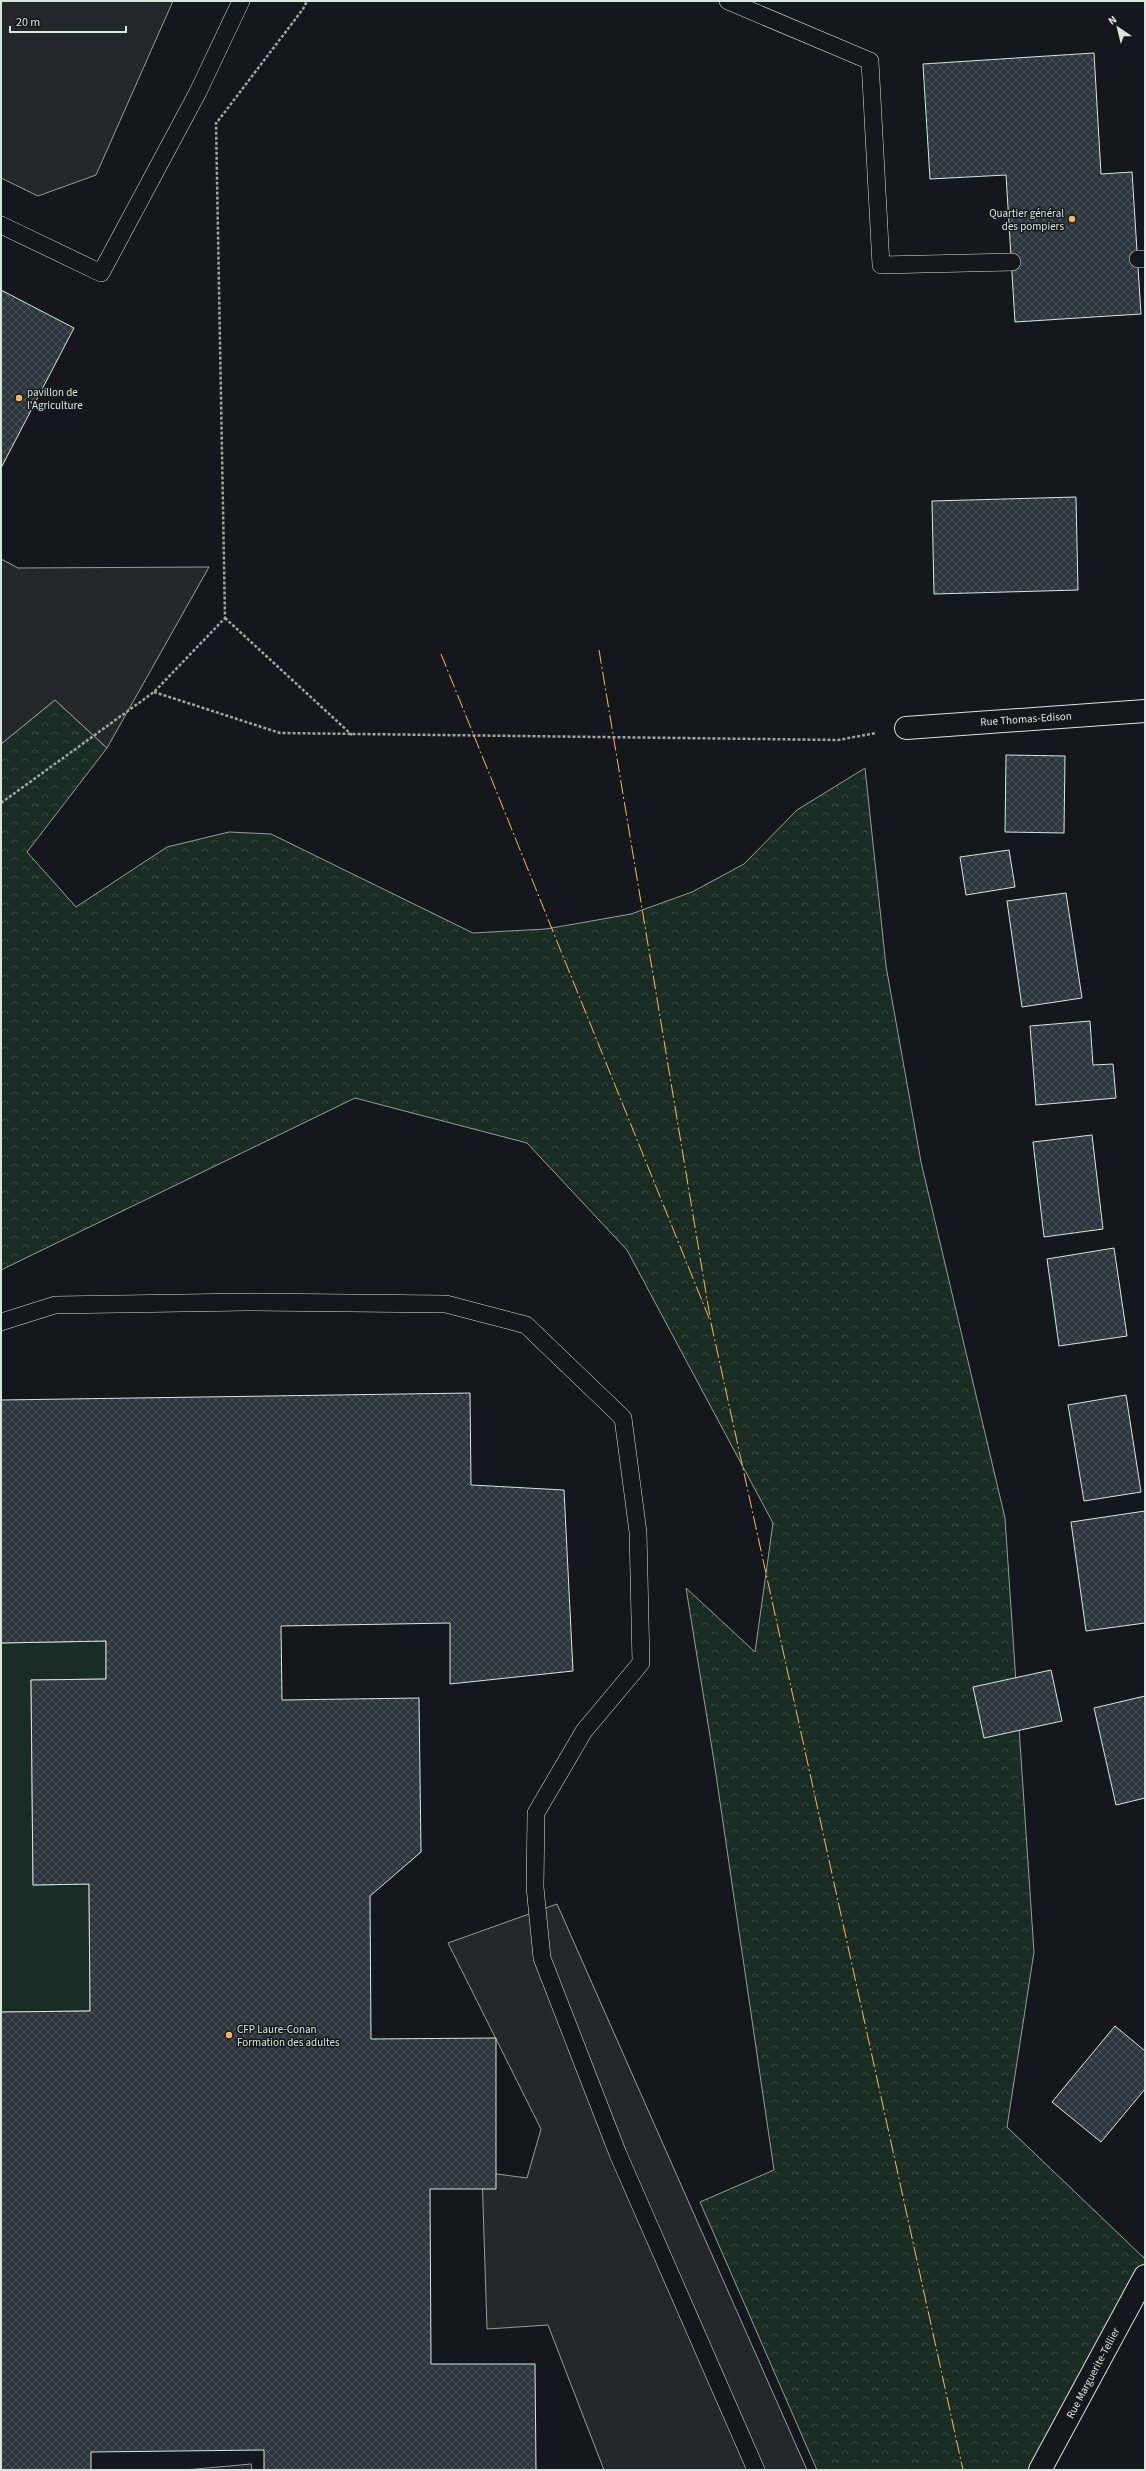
<svg xmlns="http://www.w3.org/2000/svg" width="1146" height="2471" viewBox="0 0 1146 2471" font-family="'Source Sans 3',sans-serif">
<defs>
<pattern id="forest-crowns" width="20" height="18" patternUnits="userSpaceOnUse"><rect width="20" height="18" fill="#1a2d24"/><path d="M2 6a3 3 0 1 1 6 0M12 15a3 3 0 1 1 6 0" fill="none" stroke="#3b4b43"/></pattern>
<pattern id="building-cross-hatch" width="8" height="8" patternUnits="userSpaceOnUse"><rect width="8" height="8" fill="#2c363c"/><path d="M0 0l8 8M0 8l8-8" fill="none" stroke="#4a5358"/></pattern>
</defs>
<rect width="100%" height="100%" fill="#14181c"/>
<path fill="#1a2d24" stroke="#939e99" d="M 106,1641 L 106,1679 L 31,1680 L 33,1885 L 89,1884 L 90,2011 L 1,2012 L 1,1643 Z"/>
<path fill="url(#forest-crowns)" stroke="#939e99" d="M 55,700 L 107,748 L 27,852 L 76,907 L 167,847 L 229,832 L 271,834 L 473,933 L 546,929 L 631,914 L 692,892 L 744,864 L 797,810 L 865,768 L 886,966 L 921,1162 L 1005,1518 L 1034,1952 L 1007,2127 L 1145,2259 L 1145,2276 L 1040,2470 L 817,2470 L 700,2202 L 774,2170 L 714,1761 L 686,1588 L 755,1652 L 773,1523 L 627,1250 L 527,1143 L 355,1098 L 1,1270 L 1,744 Z"/>
<g fill="#24282b" stroke="#939e99">
<path d="M 1,1 L 173,1 L 96,175 L 38,196 L 1,178 Z"/>
<path d="M 1,559 L 18,568 L 209,567 L 107,748 L 55,700 L 1,744 Z"/>
<path d="M 557,1904 L 807,2470 L 604,2470 L 548,2325 L 487,2329 L 482,2172 L 527,2178 L 541,2129 L 448,1943 Z"/>
<path d="M 251,2464 L 252,2470 L 185,2470 Z"/>
</g>
<g fill="url(#building-cross-hatch)" stroke="#d8e6dc">
<path d="M 1094,53 L 1101,174 L 1132,172 L 1141,314 L 1015,322 L 1006,175 L 930,179 L 923,64 Z"/>
<path d="M 1,290 L 74,328 L 1,468 Z"/>
<path d="M 1076,497 L 1078,590 L 934,594 L 932,501 Z"/>
<path d="M 1006,755 L 1065,756 L 1064,833 L 1005,832 Z"/>
<path d="M 1009,850 L 1015,887 L 966,895 L 960,857 Z"/>
<path d="M 1066,893 L 1082,998 L 1022,1007 L 1007,901 Z"/>
<path d="M 1090,1021 L 1093,1065 L 1113,1064 L 1116,1098 L 1036,1105 L 1030,1026 Z"/>
<path d="M 1092,1135 L 1103,1229 L 1044,1237 L 1033,1142 Z"/>
<path d="M 1114,1248 L 1127,1336 L 1059,1346 L 1047,1259 Z"/>
<path d="M 470,1393 L 471,1485 L 564,1490 L 573,1671 L 450,1684 L 450,1623 L 281,1626 L 282,1700 L 419,1698 L 421,1852 L 370,1896 L 371,2039 L 496,2038 L 496,2189 L 430,2189 L 431,2364 L 535,2364 L 536,2470 L 264,2470 L 264,2450 L 91,2452 L 91,2470 L 1,2470 L 1,2012 L 90,2011 L 89,1884 L 33,1885 L 31,1680 L 106,1679 L 106,1641 L 1,1643 L 1,1400 Z"/>
<path d="M 1126,1395 L 1141,1492 L 1084,1501 L 1068,1405 Z"/>
<path d="M 1145,1511 L 1145,1623 L 1086,1631 L 1071,1522 Z"/>
<path d="M 1051,1670 L 1062,1721 L 984,1738 L 973,1687 Z"/>
<path d="M 1145,1696 L 1145,1798 L 1116,1805 L 1094,1708 Z"/>
<path d="M 1115,2026 L 1145,2051 L 1145,2089 L 1101,2142 L 1052,2102 Z"/>
</g>
<g fill="none" stroke-linecap="round" stroke-linejoin="round">
<defs>
<g id="lane">
<path d="M 728,1 L 870,61 L 881,265 L 1012,262"/>
<path d="M 1,225 L 101,273 L 198,92 L 241,1"/>
<path d="M 1138,259 L 1145,259"/>
<path d="M 1,1322 L 55,1305 L 247,1302 L 446,1304 L 526,1325 L 623,1418 L 638,1532 L 641,1663 L 584,1731 L 536,1813 L 535,1887 L 542,1958 L 618,2154 L 756,2470"/>
</g>
<g id="street">
<path d="M 906,728 L 1145,711"/>
<path d="M 1040,2470 L 1145,2276"/>
</g>
</defs>
<use href="#lane" stroke="#d8e6dc" stroke-width="18"/>
<use href="#street" stroke="#d8e6dc" stroke-width="24"/>
<g stroke="#9da8a2" stroke-width="2.5" stroke-dasharray="3 2" stroke-linecap="butt">
<path d="M 218,121 L 303,9 L 307,1"/>
<path d="M 225,618 L 352,735"/>
<path d="M 154,692 L 280,733 L 838,740 L 876,733"/>
<path d="M 1,803 L 154,692 L 225,618 L 216,122"/>
</g>
<use href="#lane" stroke="#14181c" stroke-width="17"/>
<use href="#street" stroke="#14181c" stroke-width="22"/>
<g stroke="#ffb74d" stroke-width="1" stroke-dasharray="14 3 2 3" stroke-linecap="butt">
<path d="M 599,650 L 711,1323 L 963,2470"/>
<path d="M 441,654 L 709,1318"/>
</g>
</g>
<g fill="#ffb74d" stroke="#14181c" stroke-width="1.5">
<circle cx="1072" cy="219" r="4"/>
<circle cx="19" cy="398" r="4"/>
<circle cx="229" cy="2035" r="4"/>
</g>
<g text-anchor="middle" dominant-baseline="central" stroke-width="3" stroke-linejoin="round" paint-order="stroke">
<g font-size="11" fill="#d8e6dc" stroke="#14181c" text-anchor="start">
<text x="1064" y="213" text-anchor="end">Quartier général<tspan x="1064" dy="13">des pompiers</tspan></text>
<text x="27" y="392">pavillon de<tspan x="27" dy="13">l'Agriculture</tspan></text>
<text x="237" y="2029">CFP Laure-Conan<tspan x="237" dy="13">Formation des adultes</tspan></text>
</g>
<g font-size="11" fill="#d8e6dc" stroke="#14181c">
<text transform="translate(1026 719) rotate(-4)">Rue Thomas-Edison</text>
<text transform="translate(1093 2373) rotate(-62)">Rue Marguerite-Tellier</text>
</g>
</g>
<rect width="1146" height="2471" fill="none" stroke="#d8e6dc" stroke-width="4"/>
<g transform="translate(1118 28) rotate(325)" stroke="#14181c" stroke-width="3" paint-order="stroke">
<path d="M0-3L7 15L0 10L-7 15Z" fill="#d8e6dc"/>
<text y="-6" font-size="11" font-weight="bold" text-anchor="middle" fill="#d8e6dc">N</text>
</g>
<path d="M10 26v6h116v-6" fill="none" stroke="#d8e6dc" stroke-width="2"/>
<text x="16" y="26" font-size="12" fill="#d8e6dc" stroke="#14181c" stroke-width="3" paint-order="stroke">20 m</text>
</svg>
